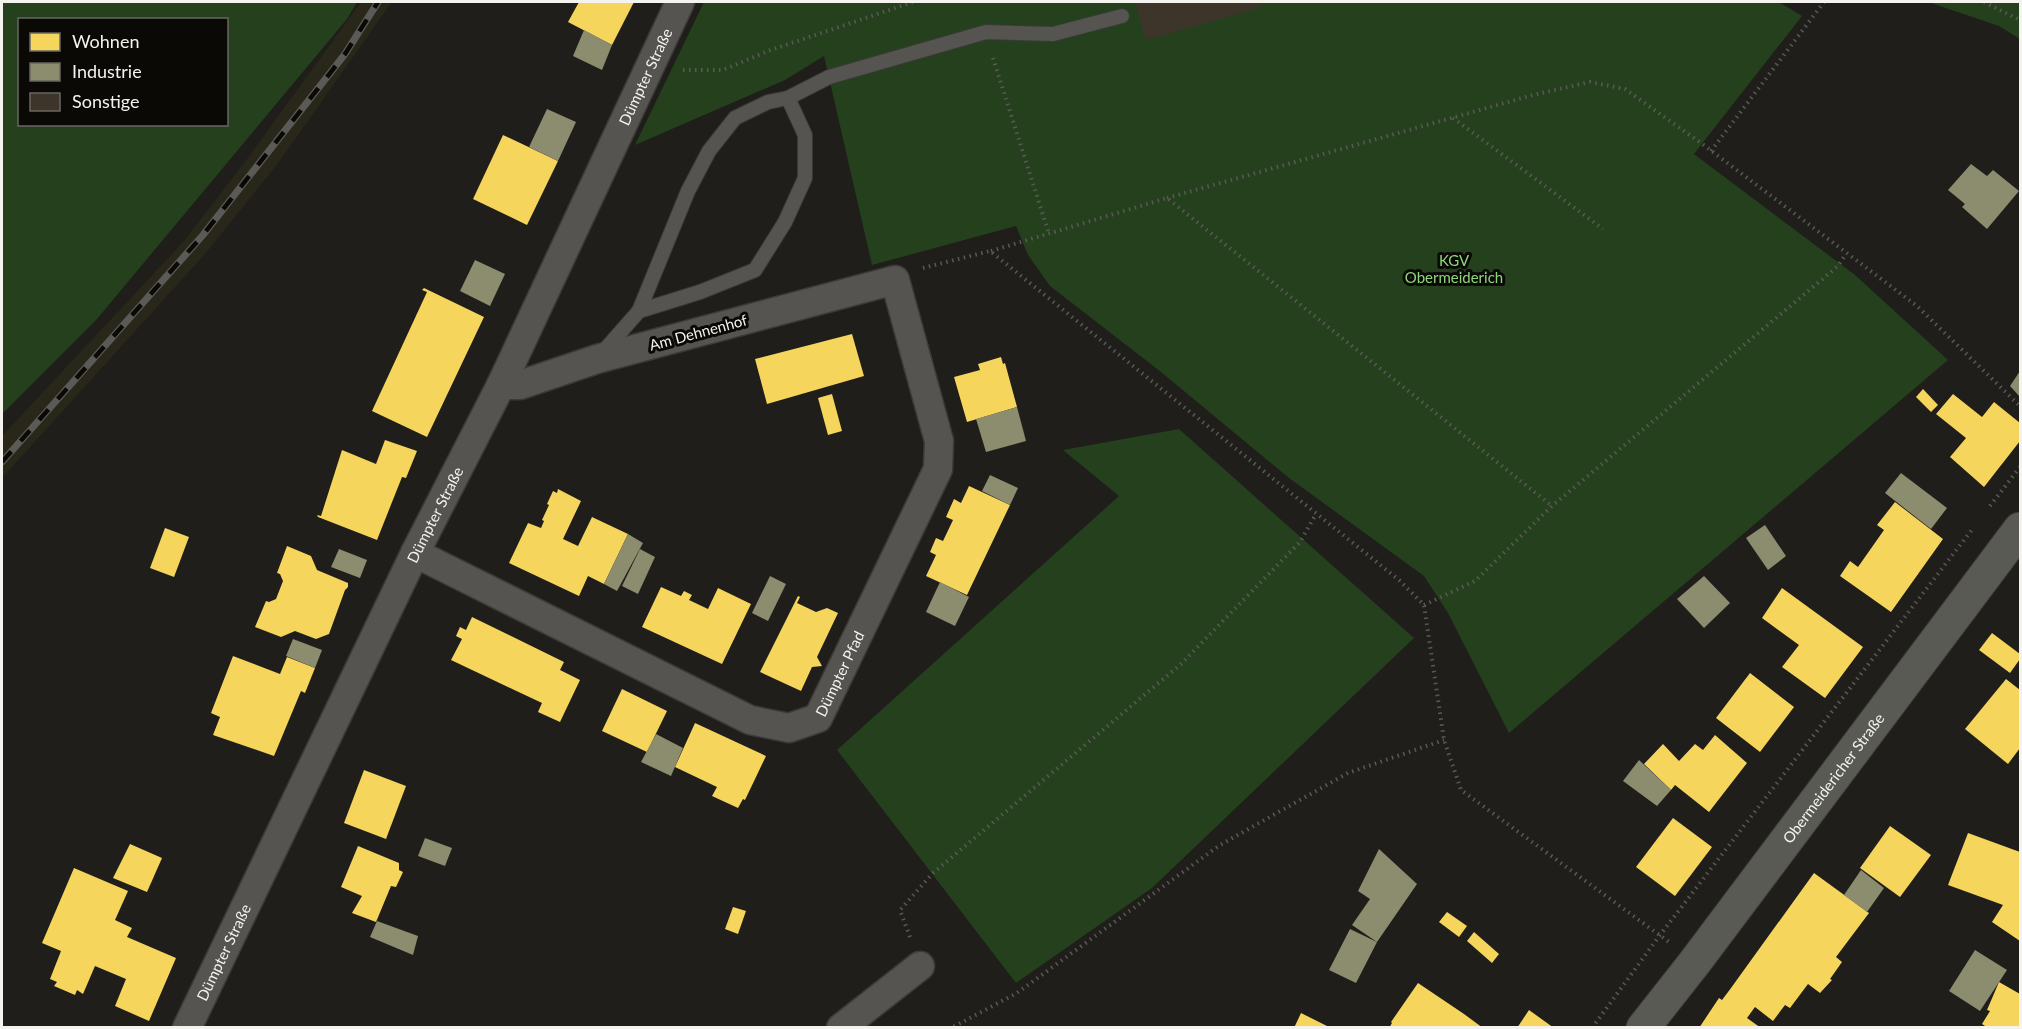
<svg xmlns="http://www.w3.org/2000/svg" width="2022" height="1029" viewBox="0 0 2022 1029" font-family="Lato,sans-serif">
<rect width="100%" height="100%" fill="#1f1e1a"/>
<path fill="#29261a" d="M 361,2 L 392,2 L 276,166 L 206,253 L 2,478 L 2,436 L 183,242 L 247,159 Z"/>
<g fill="#24401d" fill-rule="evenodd">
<path d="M 2,2 L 357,2 L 347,19 L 97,319 L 2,414 ZM 20,20 L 226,20 L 226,124 L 20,124 Z"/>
<path d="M 704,2 L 1779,2 L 1802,16 L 1694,154 L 1855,275 L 1948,360 L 1509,733 L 1448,613 L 1424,576 L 1289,478 L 1161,372 L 1050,286 L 1028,255 L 1016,226 L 872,265 L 824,56 L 785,80 L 635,145 Z"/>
<path d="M 1928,2 L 2020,2 L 2020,39 L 1999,26 Z"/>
<path d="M 1179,429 L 1414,638 L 1152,888 L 1016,983 L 837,750 L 1119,496 L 1063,450 Z"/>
</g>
<g fill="#f6d55c">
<path d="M 579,2 L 634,2 L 612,45 L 568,22 Z"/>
<path d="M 503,135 L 558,161 L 527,225 L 473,199 Z"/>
<path d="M 424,288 L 484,317 L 427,437 L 372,411 L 427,292 L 422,290 Z"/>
<path d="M 852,334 L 864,376 L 767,404 L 755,359 Z"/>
<path d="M 1001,357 L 1003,364 L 1005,363 L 1017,407 L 967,422 L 954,377 L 980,370 L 978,364 Z"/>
<path d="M 1923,389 L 1938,405 L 1931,412 L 1916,397 Z"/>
<path d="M 832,394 L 842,431 L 828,435 L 818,398 Z"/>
<path d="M 1953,394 L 1982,417 L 1994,402 L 2020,423 L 2020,441 L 1984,487 L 1950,457 L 1966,438 L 1936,414 Z"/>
<path d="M 385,440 L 417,451 L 406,478 L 402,477 L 377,540 L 318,517 L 317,515 L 321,516 L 342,450 L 376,464 Z"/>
<path d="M 969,486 L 1010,505 L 967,595 L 926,576 L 936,555 L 930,552 L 936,538 L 943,541 L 953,520 L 946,517 L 954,499 L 961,503 Z"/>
<path d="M 558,489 L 581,501 L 563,539 L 578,546 L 592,517 L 628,534 L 604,584 L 588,576 L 579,596 L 509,563 L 528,523 L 541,528 L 544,521 L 542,520 L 549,505 L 547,504 L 553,491 L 557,493 Z"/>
<path d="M 1895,502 L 1943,539 L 1891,612 L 1840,576 L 1850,561 L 1858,567 L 1884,530 L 1877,525 Z"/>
<path d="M 165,528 L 189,537 L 174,577 L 150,568 Z"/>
<path d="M 287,546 L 311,556 L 317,570 L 348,583 L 348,587 L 345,590 L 329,634 L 316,639 L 295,631 L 281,637 L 255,627 L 266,601 L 269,602 L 276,599 L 283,581 L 280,574 L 277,573 Z"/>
<path d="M 661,587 L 681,596 L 684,591 L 692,595 L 689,600 L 708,609 L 718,588 L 751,604 L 722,664 L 642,627 Z"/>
<path d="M 1782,588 L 1863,647 L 1825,698 L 1782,667 L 1799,645 L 1762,618 Z"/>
<path d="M 798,596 L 800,597 L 797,603 L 816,612 L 827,608 L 838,613 L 817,657 L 822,666 L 812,667 L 801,691 L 760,672 Z"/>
<path d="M 472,617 L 564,662 L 560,670 L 580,680 L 560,722 L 538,712 L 542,703 L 451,660 L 462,639 L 456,636 L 460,627 L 466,630 Z"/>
<path d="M 1992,633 L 2020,654 L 2020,659 L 2010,673 L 1979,650 Z"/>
<path d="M 233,656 L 280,674 L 287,657 L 315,668 L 305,693 L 301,691 L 274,756 L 213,735 L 220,717 L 211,713 Z"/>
<path d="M 1750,673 L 1794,707 L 1760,752 L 1716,718 Z"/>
<path d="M 2006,679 L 2020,690 L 2020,748 L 2008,764 L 1965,729 Z"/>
<path d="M 622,689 L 667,711 L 647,752 L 602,731 Z"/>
<path d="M 695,723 L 766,756 L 745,800 L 743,799 L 738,808 L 712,796 L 717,787 L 675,767 Z"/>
<path d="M 1715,735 L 1747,763 L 1709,812 L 1675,785 L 1671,790 L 1644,764 L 1663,744 L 1679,761 L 1695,744 L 1703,750 Z"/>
<path d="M 364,770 L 406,786 L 386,839 L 344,823 Z"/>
<path d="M 1673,818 L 1712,847 L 1675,896 L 1636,867 Z"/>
<path d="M 1890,826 L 1931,855 L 1900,897 L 1860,868 Z"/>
<path d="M 1968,833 L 2020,852 L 2020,941 L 1992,922 L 2003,905 L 1948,885 Z"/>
<path d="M 130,844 L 162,858 L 147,892 L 113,878 Z"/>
<path d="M 358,846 L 399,863 L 399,870 L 403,872 L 396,887 L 391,886 L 376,922 L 352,913 L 362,896 L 341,887 Z"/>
<path d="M 74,868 L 128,891 L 115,920 L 132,928 L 127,937 L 176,958 L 149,1021 L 115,1006 L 126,979 L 95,966 L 83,994 L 77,990 L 75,995 L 54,986 L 57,982 L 50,979 L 61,951 L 42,943 Z"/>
<path d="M 1814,873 L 1869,913 L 1836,957 L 1842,962 L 1830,979 L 1832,980 L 1820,993 L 1808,984 L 1790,1008 L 1785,1005 L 1773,1021 L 1755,1007 L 1747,1018 L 1761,1028 L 1699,1028 L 1719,998 L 1722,1000 L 1731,988 Z"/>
<path d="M 733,907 L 746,911 L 738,934 L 725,929 Z"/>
<path d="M 1447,912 L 1467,926 L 1459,937 L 1439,922 Z"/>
<path d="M 1474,932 L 1499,954 L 1492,963 L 1467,941 Z"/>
<path d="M 1999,982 L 2020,994 L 2020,1028 L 1988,1028 L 1982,1024 L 1990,1011 L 1987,1010 Z"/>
<path d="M 1418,983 L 1464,1014 L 1483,1028 L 1389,1028 L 1392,1023 L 1391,1022 Z"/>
<path d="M 1529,1010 L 1554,1028 L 1517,1028 Z"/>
<path d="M 1301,1013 L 1331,1028 L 1294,1028 Z"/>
</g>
<g fill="#8c8c6e">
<path d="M 584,30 L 612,45 L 602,70 L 573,56 Z"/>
<path d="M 547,109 L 576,122 L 558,161 L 529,147 Z"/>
<path d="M 1971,164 L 1987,176 L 1993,170 L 2019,191 L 1987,229 L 1962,207 L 1965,204 L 1948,190 Z"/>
<path d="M 475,260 L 505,274 L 490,306 L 460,291 Z"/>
<path d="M 2020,371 L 2020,397 L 2010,386 Z"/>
<path d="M 1017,407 L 1026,441 L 986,452 L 976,419 Z"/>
<path d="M 1901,473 L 1947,508 L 1931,529 L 1885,493 Z"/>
<path d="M 990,475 L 1018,488 L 1010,505 L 982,491 Z"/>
<path d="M 1765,525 L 1786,556 L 1768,570 L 1746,538 Z"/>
<path d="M 628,534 L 643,543 L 617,591 L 604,584 Z"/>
<path d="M 339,549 L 367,560 L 360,578 L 331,567 Z"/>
<path d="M 640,549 L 655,557 L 638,594 L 622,586 Z"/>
<path d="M 770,576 L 786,584 L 768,621 L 752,613 Z"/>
<path d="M 1704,576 L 1730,603 L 1704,628 L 1677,599 Z"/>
<path d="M 940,582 L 969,597 L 955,626 L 926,612 Z"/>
<path d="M 293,639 L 322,650 L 315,668 L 286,656 Z"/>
<path d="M 656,734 L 683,748 L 671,776 L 641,762 Z"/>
<path d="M 1639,760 L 1671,790 L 1657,806 L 1623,781 Z"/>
<path d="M 425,838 L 452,848 L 445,866 L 418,856 Z"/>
<path d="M 1379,849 L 1417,884 L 1377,942 L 1352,925 L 1370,899 L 1358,891 Z"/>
<path d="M 1861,870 L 1884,888 L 1867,912 L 1844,895 Z"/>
<path d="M 377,921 L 418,936 L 413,955 L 370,937 Z"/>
<path d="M 1350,929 L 1377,942 L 1356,983 L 1329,970 Z"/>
<path d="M 1975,950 L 2007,970 L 1980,1011 L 1949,991 Z"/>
</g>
<path fill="#3e352a" d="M 1135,2 L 1261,2 L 1262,7 L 1146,40 Z"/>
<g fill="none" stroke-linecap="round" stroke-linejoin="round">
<defs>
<g id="lane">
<path d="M 639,311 L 688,191 L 709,151 L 735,118 L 768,102 L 788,98 L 829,77 L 986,32 L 1053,34 L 1122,16"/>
<path d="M 602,353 L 639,311 L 700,292 L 755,270 L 785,222 L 805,178 L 805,135 L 788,98"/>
</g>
<g id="street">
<path id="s1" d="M 415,553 L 750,720 L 789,728 L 818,718 L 938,469 L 939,441 L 895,280 L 597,359 L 520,385 L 501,385"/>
<path id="s2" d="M 187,1028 L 415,553 L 501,385 L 680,2"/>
<path d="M 841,1028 L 920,966"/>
</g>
<g id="secondary">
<path id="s3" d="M 1643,1028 L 1695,962 L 2020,529"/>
</g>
</defs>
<use href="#lane" stroke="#3c3a37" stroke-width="16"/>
<use href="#street" stroke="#3c3a37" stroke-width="31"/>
<use href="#secondary" stroke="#3c3a37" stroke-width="35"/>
<g stroke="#5a5956" stroke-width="4" stroke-dasharray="1.5 4.5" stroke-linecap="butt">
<path d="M 1984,2 L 2020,20"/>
<path d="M 993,58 L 1049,234"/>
<path d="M 683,70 L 723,70 L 768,51 L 913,2"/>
<path d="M 1453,118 L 1603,229"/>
<path d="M 1711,151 L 1824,2"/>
<path d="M 1167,198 L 1533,95 L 1590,82 L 1625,89 L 1701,143 L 1917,306 L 2020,406"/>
<path d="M 991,251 L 1167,198 L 1552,506"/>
<path d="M 923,268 L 990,251 L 1399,580 L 1424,605 L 1444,740 L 1461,790 L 1669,942"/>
<path d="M 1990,506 L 2020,467"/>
<path d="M 1424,605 L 1475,581 L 1552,506 L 1838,266 L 1846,254"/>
<path d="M 910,937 L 900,910 L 933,873 L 1180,665 L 1300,542 L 1316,514"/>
<path d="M 948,1028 L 953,1027 L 1017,993 L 1220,845 L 1348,773 L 1444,740"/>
<path d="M 1592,1028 L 1660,935 L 1974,527"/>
</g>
<use href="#lane" stroke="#555450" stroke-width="14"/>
<use href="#street" stroke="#555450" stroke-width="28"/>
<use href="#secondary" stroke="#5a5a54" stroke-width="33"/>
<defs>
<path id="rail" d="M 2,462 L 203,235 L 345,54 L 378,2"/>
</defs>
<use href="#rail" stroke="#5a5a56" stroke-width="7"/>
<use href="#rail" stroke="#0a0906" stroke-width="4.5" stroke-dasharray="14" stroke-linecap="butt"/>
</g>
<g text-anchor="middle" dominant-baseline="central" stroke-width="6" stroke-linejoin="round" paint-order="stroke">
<g font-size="15" fill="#f4f3ee" stroke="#0a0906">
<text stroke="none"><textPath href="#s2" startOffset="1056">Dümpter Straße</textPath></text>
<text transform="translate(698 332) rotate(-15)">Am Dehnenhof</text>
<text stroke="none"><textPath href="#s2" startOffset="570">Dümpter Straße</textPath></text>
<text stroke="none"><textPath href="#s1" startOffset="494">Dümpter Pfad</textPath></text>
<text stroke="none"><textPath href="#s3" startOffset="314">Obermeidericher Straße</textPath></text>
<text stroke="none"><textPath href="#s2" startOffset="84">Dümpter Straße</textPath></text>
</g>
<g font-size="15" fill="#8ed67b" stroke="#0a0906">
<text x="1454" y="260">KGV<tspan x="1454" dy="17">Obermeiderich</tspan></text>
</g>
</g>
<rect width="2022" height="1029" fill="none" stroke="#f4f3ee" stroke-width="6"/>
<rect x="18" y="18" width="210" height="108" fill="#0a0906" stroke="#686763" stroke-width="1.5"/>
<rect x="30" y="33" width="30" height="18" fill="#f6d55c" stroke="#686763" stroke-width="1.5"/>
<text x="72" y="48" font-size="18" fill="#f4f3ee">Wohnen</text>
<rect x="30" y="63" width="30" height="18" fill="#8c8c6e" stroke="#686763" stroke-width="1.5"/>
<text x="72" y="78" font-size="18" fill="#f4f3ee">Industrie</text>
<rect x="30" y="93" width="30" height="18" fill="#3e352a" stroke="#686763" stroke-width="1.5"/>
<text x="72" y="108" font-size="18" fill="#f4f3ee">Sonstige</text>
</svg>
